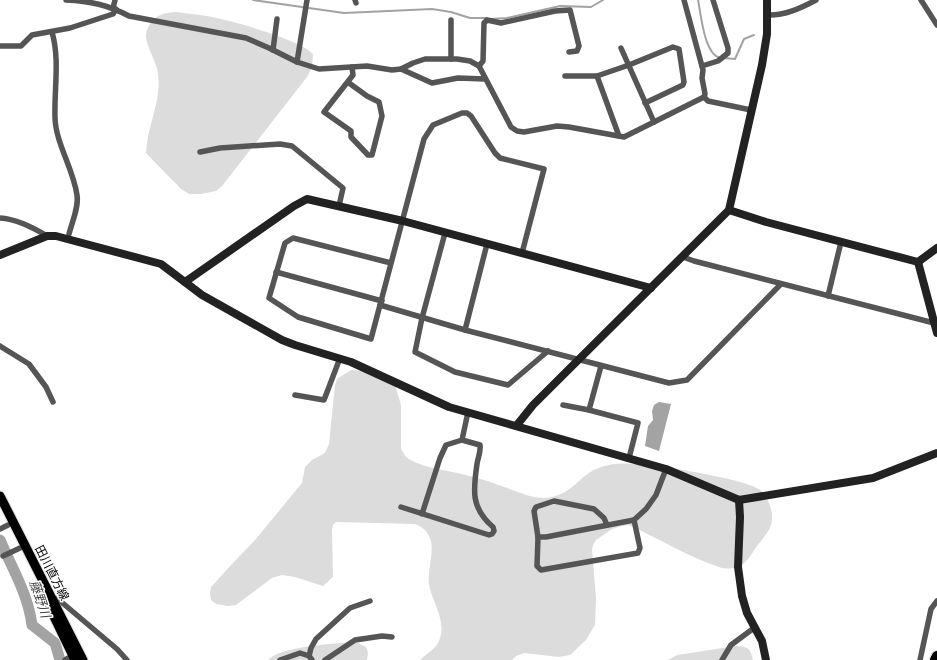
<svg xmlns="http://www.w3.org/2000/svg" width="937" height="660" viewBox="0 0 937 660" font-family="Figtree,'Noto Sans JP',sans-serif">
<rect width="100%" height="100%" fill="#fff"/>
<g fill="#dcdcdc">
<path d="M 176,12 C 191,14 206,15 221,19 C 240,23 302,41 313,54 L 312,67 L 307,77 L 222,186 L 216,191 L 201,194 L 189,194 L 181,189 L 146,153 C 147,126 162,100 158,74 C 157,60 142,42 147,30 C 153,16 161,13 176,12 Z"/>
<path d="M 351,370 L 361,371 L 395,385 L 401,405 L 401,449 C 404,454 406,458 411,460 C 424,468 450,471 466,475 C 484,479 501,486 518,492 C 526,495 535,498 544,498 C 574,496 577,475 601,467 C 611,463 626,463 637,464 C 657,465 747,479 760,490 C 768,497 772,508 772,517 C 773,528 764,537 757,546 C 752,553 746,565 737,567 C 732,569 725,569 719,567 C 688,557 658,538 629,525 L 622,526 L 612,529 L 596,540 L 593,545 L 592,550 L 596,598 L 595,625 L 586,640 L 570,655 L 559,657 L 524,653 L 516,656 L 512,660 L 420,660 C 427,653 438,648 440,638 C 446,619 432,602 429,584 C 427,571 435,551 430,538 C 427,531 423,527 415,524 L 336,522 L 333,525 L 332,530 L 333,577 L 323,586 L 295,577 L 282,575 L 272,578 L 236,605 L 228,606 L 216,604 L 211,600 L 210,594 L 211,587 L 232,564 L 255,540 L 302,483 L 305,467 L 312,460 L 325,453 L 329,444 L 335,385 L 337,379 Z"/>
<path d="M 352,642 L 358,643 L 366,647 L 368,653 L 367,660 L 268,660 C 281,646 333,644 352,642 Z"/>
<path d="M 735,646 C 748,647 750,647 753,660 L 668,660 L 677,655 Z"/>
</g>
<path fill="#a3a3a3" d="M 659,402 L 671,404 L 659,451 L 645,446 L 648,426 L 653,420 L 652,411 L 654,405 Z"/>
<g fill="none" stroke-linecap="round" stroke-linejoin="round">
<g stroke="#a3a3a3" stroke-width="2">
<path d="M 253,0 L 344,13 L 432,9 L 451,12 L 470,18 L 487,18"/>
<path d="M 698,0 C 701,14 704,54 720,58"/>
<path d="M 491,19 L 507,18 L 560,6 L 591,7 L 603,0"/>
<path d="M 724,58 L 735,59 L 744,39 L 754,35"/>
</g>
<path stroke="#a3a3a3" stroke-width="11" d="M 0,540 C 12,568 28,594 32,625 L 55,643 L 60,660"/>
<defs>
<g id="primary">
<path d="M 0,496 L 83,660"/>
<path d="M 47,602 L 75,660"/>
</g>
<path id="highway" d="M 935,660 L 937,656"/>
</defs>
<use href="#primary" stroke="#dbdbdb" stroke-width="11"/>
<use href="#highway" stroke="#dbdbdb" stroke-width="12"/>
<g stroke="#555" stroke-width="5.5">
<path d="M 66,0 C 90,1 108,5 129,16 L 246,38 L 269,48 L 297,62 L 319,69 L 367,66 L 392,70 L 401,69 L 413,63 L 425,59 L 457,59 L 470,61 L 479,66 L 511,127 L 517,131 L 524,132 L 557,126 L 569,127 L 624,137 L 704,97"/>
<path d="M 355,0 L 356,3"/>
<path d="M 684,0 L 703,70 L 702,78 L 705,94 L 704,97"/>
<path d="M 921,0 L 937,25"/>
<path d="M 113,8 L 115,0"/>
<path d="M 767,15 C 784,16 801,8 816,0"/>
<path d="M 52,32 C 60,60 54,89 55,118 C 56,144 73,168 77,195 C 79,207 72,222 69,234"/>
<path d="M 0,46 L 21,46 L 32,35 L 70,28 L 113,14 L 116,9"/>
<path d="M 621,48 L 654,122"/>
<path d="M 273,50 L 277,19"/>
<path d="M 451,59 L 451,20"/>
<path d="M 297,62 L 307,0"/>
<path d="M 479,66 L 483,61 L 484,23 L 487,20 L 501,23 L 555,11 L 570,10 L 579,46 L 577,51 L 569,52"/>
<path d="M 702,66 L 718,61 L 728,53 L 728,48 L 713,0"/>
<path d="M 401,69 L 432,83 L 458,78 L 485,79"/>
<path d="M 565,76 L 597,76"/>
<path d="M 349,83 L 367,96 L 379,102 L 382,116 L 372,155 L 368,155 L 351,137 L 351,131 L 324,112 L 353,75 L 352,67"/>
<path d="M 704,97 L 708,101 L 751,110"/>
<path d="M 619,136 L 597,76 L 629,65 L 673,47 L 679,49 L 684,82 L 683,85 L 645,103"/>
<path d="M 200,152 L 220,148 L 280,144 L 292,146 L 343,188 L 339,206"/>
<path d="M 0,218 C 15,219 34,228 47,236"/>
<path d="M 445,233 L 422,318 L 415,352 L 455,372 L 508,385 L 548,351"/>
<path d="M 683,257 L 694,261 L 934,323"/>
<path d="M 391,263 L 293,238 L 285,243 L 269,298 L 298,317 L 371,339 L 424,139 L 433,125 L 462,113 L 467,113 L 471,116 L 495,153 L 500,158 L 544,169 L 522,253"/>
<path d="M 276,272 L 382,301"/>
<path d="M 828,296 L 841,242"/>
<path d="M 380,305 L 465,330 L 669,383 L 687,380 L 781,284"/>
<path d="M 465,330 L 487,244"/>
<path d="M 0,346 L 29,364 L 46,387 L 53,402"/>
<path d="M 601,366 L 589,410 L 638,423 L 629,458"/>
<path d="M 295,395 L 324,400 L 340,358"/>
<path d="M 563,405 L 589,410"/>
<path d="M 462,440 L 468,412"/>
<path d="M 401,507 L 489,535 L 492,534 L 494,531 L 493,527 C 471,508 473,491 477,464 C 478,457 481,452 480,445 L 462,440 L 446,445 L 440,458 L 422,514"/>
<path d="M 607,525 L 604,518 L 594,509 L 554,501 L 536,507 L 534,511 L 538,537 L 537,566 L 541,570 L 638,553 L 640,548 L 634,520"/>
<path d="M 0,529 L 8,525"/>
<path d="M 538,537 L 546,537 L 634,520 L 646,509 L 656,495 L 666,469"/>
<path d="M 3,556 L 20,548"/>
<path d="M 52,598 L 59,600 L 117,649 L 127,660"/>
<path d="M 309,656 L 311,648 L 316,639 L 350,608 L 370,601"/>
<path d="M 65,660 L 72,656"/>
<path d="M 280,660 L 300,653 L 309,656 L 312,660"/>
<path d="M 325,660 L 355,640 L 382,636 L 392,637"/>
<path d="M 722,660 L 731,645 L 754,628"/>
<path d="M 920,660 L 931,609 L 937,601"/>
</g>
<g stroke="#222" stroke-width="8">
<path d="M 729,210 L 766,222 L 918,262 L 937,248"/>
<path d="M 0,255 L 47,236 L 56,236 L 161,264 L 202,295 L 282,340 L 295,345 L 351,362 L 449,407 L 666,469 L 739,500 L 873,478 L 937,453"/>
<path d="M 918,262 L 937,333"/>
<path d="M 185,282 L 294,206 L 307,199 L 403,221 L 651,288"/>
<path d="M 517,425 L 533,405 L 729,210 L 762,65 L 767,34 L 767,0"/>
<path d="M 739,500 L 740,517 L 738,567 L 742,596 L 747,613 L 762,641 L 766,660"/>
</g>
<use href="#primary" stroke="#000" stroke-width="9"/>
<use href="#highway" stroke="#000" stroke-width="10"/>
</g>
<g text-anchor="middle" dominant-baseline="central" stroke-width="3" stroke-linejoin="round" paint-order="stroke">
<g font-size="12" fill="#000" stroke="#fff">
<text transform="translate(52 573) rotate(63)">田川直方線</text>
</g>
<g font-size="13" font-style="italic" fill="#444" stroke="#fff">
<text transform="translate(40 599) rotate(71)">藤野川</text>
</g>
</g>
</svg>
